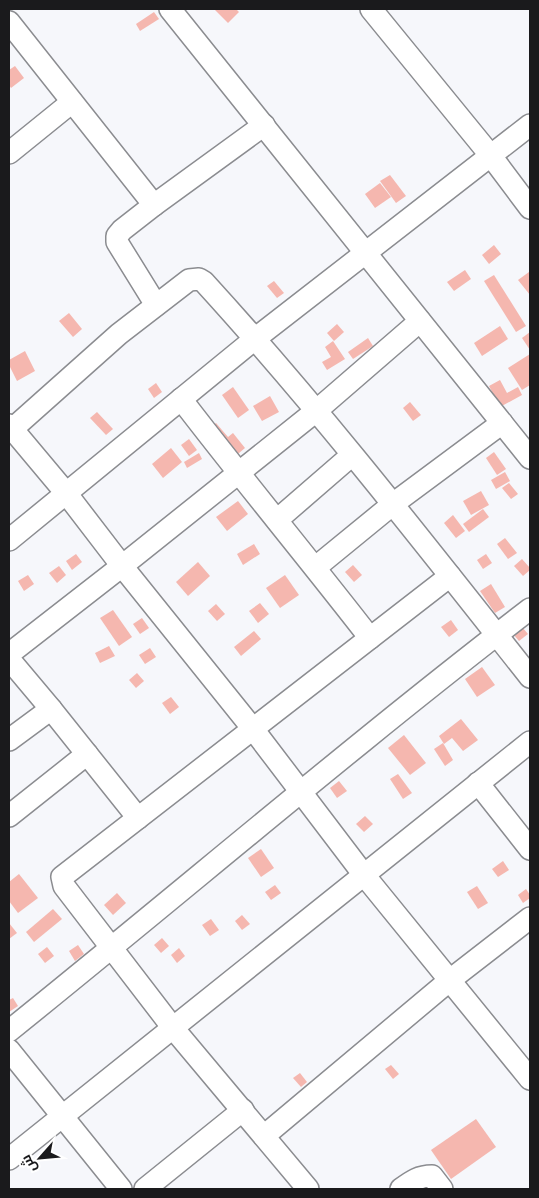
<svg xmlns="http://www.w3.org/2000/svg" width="539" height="1198" viewBox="0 0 539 1198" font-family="'IBM Plex Sans',Cairo,sans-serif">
<rect width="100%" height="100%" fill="#f6f7fb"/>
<g fill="#f5b7af">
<path d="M 214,9 L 236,9 L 239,12 L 228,23 Z"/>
<path d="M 154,12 L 159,19 L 140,31 L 136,24 Z"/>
<path d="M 15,66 L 24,78 L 11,88 L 9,85 L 9,70 Z"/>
<path d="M 390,175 L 406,196 L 396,203 L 380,181 Z"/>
<path d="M 380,183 L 391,197 L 375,208 L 365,194 Z"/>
<path d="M 494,245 L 501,254 L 489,264 L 482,255 Z"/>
<path d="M 465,270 L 471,279 L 454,291 L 447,282 Z"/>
<path d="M 529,272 L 530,274 L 530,295 L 518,280 Z"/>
<path d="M 494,275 L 526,326 L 516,332 L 484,281 Z"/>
<path d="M 274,281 L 284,293 L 277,298 L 267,286 Z"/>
<path d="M 69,313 L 82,329 L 73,337 L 59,321 Z"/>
<path d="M 337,324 L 344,332 L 334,341 L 327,333 Z"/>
<path d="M 500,326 L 508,339 L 482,356 L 474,343 Z"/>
<path d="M 530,332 L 530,350 L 522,338 Z"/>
<path d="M 368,338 L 373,346 L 353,359 L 348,352 Z"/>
<path d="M 333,341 L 345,359 L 327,370 L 322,362 L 331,357 L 325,347 Z"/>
<path d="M 25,351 L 35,371 L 17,381 L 9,365 L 9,360 Z"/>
<path d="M 530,354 L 530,385 L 522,390 L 508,368 Z"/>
<path d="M 500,380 L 507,393 L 518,387 L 522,395 L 500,407 L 489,386 Z"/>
<path d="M 156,383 L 162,392 L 154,398 L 148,389 Z"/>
<path d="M 233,387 L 249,410 L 238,418 L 222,395 Z"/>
<path d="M 270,396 L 279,412 L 262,421 L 253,406 Z"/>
<path d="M 410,402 L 421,415 L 413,421 L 403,408 Z"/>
<path d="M 97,412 L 113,429 L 106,435 L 90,418 Z"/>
<path d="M 216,423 L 228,437 L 233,433 L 245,448 L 227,463 L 204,433 Z"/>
<path d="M 189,439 L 197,450 L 189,456 L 181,445 Z"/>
<path d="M 171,448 L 182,462 L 163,478 L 152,464 Z"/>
<path d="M 494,452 L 506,469 L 497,475 L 486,458 Z"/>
<path d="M 199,453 L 202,459 L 187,468 L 184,462 Z"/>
<path d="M 505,472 L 510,481 L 496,489 L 491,480 Z"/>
<path d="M 509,483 L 518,494 L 511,499 L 502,488 Z"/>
<path d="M 481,491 L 489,505 L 471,515 L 463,501 Z"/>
<path d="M 238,501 L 248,514 L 227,531 L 216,517 Z"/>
<path d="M 483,509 L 489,517 L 469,532 L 463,524 Z"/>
<path d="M 453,515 L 465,531 L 456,538 L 444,523 Z"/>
<path d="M 505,538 L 517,553 L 508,559 L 497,544 Z"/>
<path d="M 254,544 L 260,554 L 243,565 L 237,554 Z"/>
<path d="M 76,554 L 82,562 L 72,570 L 66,561 Z"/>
<path d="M 486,554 L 492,563 L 483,569 L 477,560 Z"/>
<path d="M 522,559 L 530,568 L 530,570 L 523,576 L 514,566 Z"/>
<path d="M 198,562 L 210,576 L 188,596 L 176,582 Z"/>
<path d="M 353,565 L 362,575 L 354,582 L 345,572 Z"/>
<path d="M 59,566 L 66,575 L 57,583 L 49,573 Z"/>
<path d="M 28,575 L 34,584 L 24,591 L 18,581 Z"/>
<path d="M 285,575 L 299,595 L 280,608 L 266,588 Z"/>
<path d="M 491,584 L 505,607 L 495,613 L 480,591 Z"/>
<path d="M 260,603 L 269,614 L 258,623 L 249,611 Z"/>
<path d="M 216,604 L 225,614 L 217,621 L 208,611 Z"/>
<path d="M 113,610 L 132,637 L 119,646 L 100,618 Z"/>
<path d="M 142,618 L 149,628 L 140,634 L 133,624 Z"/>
<path d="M 451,620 L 458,630 L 449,637 L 441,627 Z"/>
<path d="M 522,627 L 528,634 L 519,641 L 513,634 Z"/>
<path d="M 254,631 L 261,639 L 241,656 L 234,647 Z"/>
<path d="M 109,646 L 115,656 L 100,663 L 95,653 Z"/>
<path d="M 150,648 L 156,657 L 145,664 L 139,655 Z"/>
<path d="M 482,667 L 495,685 L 477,697 L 465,679 Z"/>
<path d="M 137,673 L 144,681 L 136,688 L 129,680 Z"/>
<path d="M 171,697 L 179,707 L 170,714 L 162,703 Z"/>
<path d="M 461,719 L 478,740 L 463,751 L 452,738 L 444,744 L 439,736 Z"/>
<path d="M 404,735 L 426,763 L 410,775 L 388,748 Z"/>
<path d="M 443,743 L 453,760 L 445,766 L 434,749 Z"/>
<path d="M 398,774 L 412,793 L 403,799 L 390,779 Z"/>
<path d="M 339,781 L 347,791 L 337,798 L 330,788 Z"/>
<path d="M 365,816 L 373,824 L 364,832 L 356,824 Z"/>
<path d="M 261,849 L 274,868 L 261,877 L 248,858 Z"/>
<path d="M 503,861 L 509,870 L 498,877 L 492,869 Z"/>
<path d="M 19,874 L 38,898 L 18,913 L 9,901 L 9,882 Z"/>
<path d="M 275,885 L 281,893 L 271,900 L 265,892 Z"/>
<path d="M 477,886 L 488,903 L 478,909 L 467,892 Z"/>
<path d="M 526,889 L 530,895 L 530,898 L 523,903 L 518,895 Z"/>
<path d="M 117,893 L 126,903 L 113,915 L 104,905 Z"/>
<path d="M 53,909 L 62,919 L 34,942 L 26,932 Z"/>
<path d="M 242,915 L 250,924 L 242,930 L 235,921 Z"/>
<path d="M 211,919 L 219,930 L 210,936 L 202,925 Z"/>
<path d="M 9,923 L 17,933 L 9,939 Z"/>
<path d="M 162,938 L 169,946 L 161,953 L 154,945 Z"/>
<path d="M 78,945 L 84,954 L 75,961 L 69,951 Z"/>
<path d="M 47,947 L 54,956 L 45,963 L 38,954 Z"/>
<path d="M 179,948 L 185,956 L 177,963 L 171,955 Z"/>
<path d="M 13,998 L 18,1006 L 9,1012 L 9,1000 Z"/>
<path d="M 391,1065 L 399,1074 L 393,1079 L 385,1069 Z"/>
<path d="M 300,1073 L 307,1082 L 301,1087 L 293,1078 Z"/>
<path d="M 476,1119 L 496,1147 L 451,1179 L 431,1150 Z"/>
</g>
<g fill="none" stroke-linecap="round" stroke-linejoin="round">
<defs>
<g id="minor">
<path d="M 170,9 L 530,458"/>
<path d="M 371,9 L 491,156 L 530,208"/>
<path d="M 9,22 L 154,205"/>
<path d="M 9,153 L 72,102"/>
<path d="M 156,305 L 117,242 L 117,236 L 122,230 L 154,205 L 264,125"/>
<path d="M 181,399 C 243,480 308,558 370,638"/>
<path d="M 9,425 L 66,493 L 122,566 L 253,729 L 364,875 L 530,1079"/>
<path d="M 9,432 L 119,334 L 189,280 L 199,279 L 204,282 C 319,408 424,543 530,677"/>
<path d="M 277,520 L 352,455"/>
<path d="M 9,540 L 256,338 L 530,125"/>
<path d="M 316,567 L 393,504 L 502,423"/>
<path d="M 9,654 L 122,566 L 316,411 L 420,321"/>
<path d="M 9,659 L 51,709 L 138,818"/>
<path d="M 9,740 L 51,709"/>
<path d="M 478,783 L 530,849"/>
<path d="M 9,816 L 87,754"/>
<path d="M 9,1031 C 183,891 353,745 530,609"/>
<path d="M 9,1050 L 121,1189"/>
<path d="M 264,1136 L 450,980 L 530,918"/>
<path d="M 9,1159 L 530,742"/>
<path d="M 145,1189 L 243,1110"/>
<path d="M 308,1189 L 173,1028 L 64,886 L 62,877 L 450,576"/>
<path d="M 401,1189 C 412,1181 419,1176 432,1176 L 442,1189"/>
</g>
</defs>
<use href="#minor" stroke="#8b8c90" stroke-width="24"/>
<use href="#minor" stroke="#fff" stroke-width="21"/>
</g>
<rect width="539" height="1198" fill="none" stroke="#1a1a1c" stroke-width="20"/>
<g transform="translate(40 1158) rotate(243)" stroke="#ffffff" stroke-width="4" paint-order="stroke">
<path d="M0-4L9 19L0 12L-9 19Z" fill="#1a1a1c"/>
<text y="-8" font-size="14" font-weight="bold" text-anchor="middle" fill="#1a1a1c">ش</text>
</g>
</svg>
